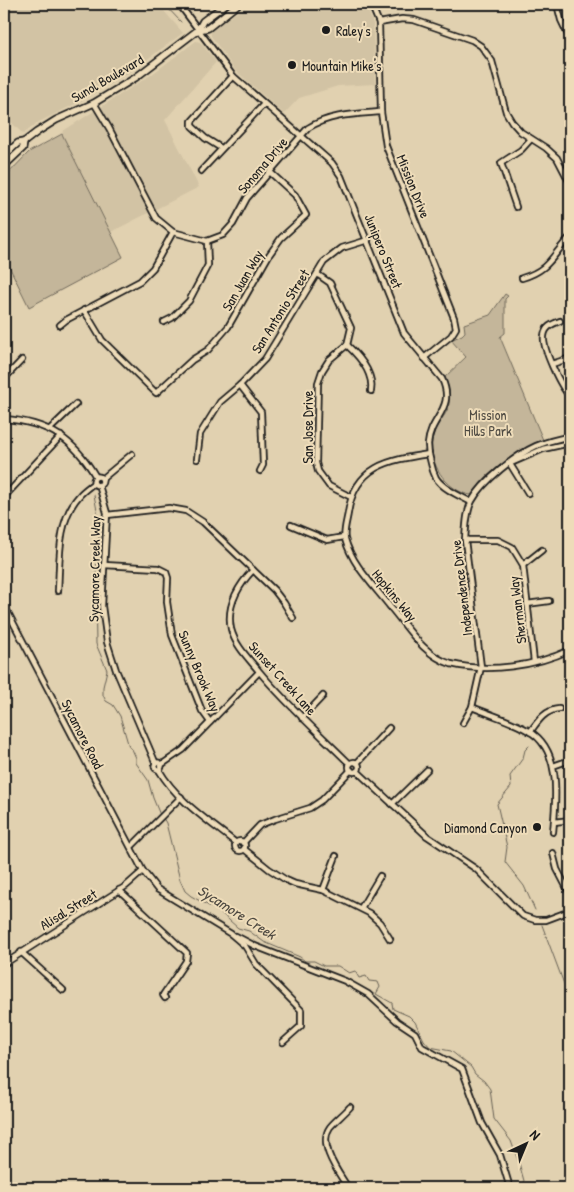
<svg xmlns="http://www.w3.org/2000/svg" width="574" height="1192" viewBox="0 0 574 1192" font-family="'Patrick Hand',sans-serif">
<rect width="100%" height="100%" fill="#e1d1b0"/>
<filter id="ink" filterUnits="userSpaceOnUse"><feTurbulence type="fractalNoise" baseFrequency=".02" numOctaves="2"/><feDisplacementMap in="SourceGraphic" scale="10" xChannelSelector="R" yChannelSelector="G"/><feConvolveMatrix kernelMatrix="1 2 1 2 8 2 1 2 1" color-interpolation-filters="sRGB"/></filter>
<g filter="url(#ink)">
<g fill="#d2c3a4">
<path d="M 4,4 L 158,4 L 183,33 L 127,74 L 81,101 L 39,122 L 23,134 L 4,115 Z"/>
<path d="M 249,4 L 364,4 L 368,10 L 373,24 L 375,84 L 338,86 L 299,98 L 284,114 L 235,70 L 211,36 L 211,30 Z"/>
<path d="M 196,41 L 200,42 L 216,62 L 165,120 L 199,187 L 111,232 L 62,134 L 63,131 L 151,75 Z"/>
</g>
<g fill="#c4b69a" stroke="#70695b">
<path d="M 62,134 L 123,257 L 29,307 L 4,256 L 4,178 L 29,152 Z"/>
<path d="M 505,294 L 508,296 L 505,299 L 505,333 L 500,337 L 543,440 C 523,448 503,462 486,477 C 481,482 476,489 471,495 C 462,494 453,488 447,482 C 433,468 427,446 436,428 C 440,420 448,413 449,404 C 451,394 448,385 445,377 L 466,357 L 451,340 L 462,335 L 465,332 L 464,324 L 490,315 Z"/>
</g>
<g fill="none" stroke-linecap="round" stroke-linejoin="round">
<g stroke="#666054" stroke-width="1">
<path d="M 164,4 L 181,22"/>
<path d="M 94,495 L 99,521 L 99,552 L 97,557 L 95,588 L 96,644 L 107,670 L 103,687 L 103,695 L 106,701 L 113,705 L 120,716 L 129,747 L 132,749 L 136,758 L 136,763 L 148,780 L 153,798 L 160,815"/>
<path d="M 529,746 L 525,750 L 523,758 L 510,776 L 511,787 L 497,804 L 507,847 L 505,862 L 524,886 L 535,910"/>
<path d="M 163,818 L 166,823 L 180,880 L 185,891 L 191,896 L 220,912 L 238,928 L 249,931 L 264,942 L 300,957 L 305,961 L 314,961 L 324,966 L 338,966 L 349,973 L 355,971 L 359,978 L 366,976 L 369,981 L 378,982 L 380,987 L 376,994 L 392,1003 L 393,1009 L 409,1016 L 415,1022 L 424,1040 L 430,1047 L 451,1051 L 471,1067 L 475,1074 L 484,1081 L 490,1089 L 494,1119 L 511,1141 L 519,1163 L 526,1188"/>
<path d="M 542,925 L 564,984 L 570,992"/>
</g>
<defs>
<g id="minor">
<path d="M 179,4 L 233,76 L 332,163 L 341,176 L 404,333 L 442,379 C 456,409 430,417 428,444 C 428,451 429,457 431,463 C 432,468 434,474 436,478 C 443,489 460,496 471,502"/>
<path d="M 371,4 L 379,23 L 381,112 L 386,146 L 454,318 L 456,328 L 451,336 L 424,358"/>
<path d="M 557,4 L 561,20 L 570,39"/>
<path d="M 379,23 L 402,19 L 414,20 L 472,40 L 481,46 L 492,61 L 506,112 L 512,122 L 521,132 L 546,148 L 557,158 L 570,183"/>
<path d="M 94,103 L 109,128 L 156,218 L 173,232 L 207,241 L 223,235 L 233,224 L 247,198 L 308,128 C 330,114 356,114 381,112"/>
<path d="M 221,148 L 205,138 L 192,126 L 192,121 L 233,76"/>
<path d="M 201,171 L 264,104"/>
<path d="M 516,207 L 501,163 L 521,150 L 531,139"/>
<path d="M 317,274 L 330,283 L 351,328 L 347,345 L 329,360 L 322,371 L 318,383 L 316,463 L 318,471 L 329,486 L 351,497"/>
<path d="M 522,278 C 550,270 552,255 570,237"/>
<path d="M 84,310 L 102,340 L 156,393 L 192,360 L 208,350 L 228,327 L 269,255 L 281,238 L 306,215 L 295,195 L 271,173"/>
<path d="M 560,321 C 552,324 545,327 544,336 C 542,348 561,388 570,396"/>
<path d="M 164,322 L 172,318 L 189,301 L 208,265 L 207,241"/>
<path d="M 60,325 L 66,320 L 140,281 L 153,268 L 173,232"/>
<path d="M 347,345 C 360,357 374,373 371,391"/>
<path d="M 552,364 L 570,358"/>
<path d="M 4,379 L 22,360"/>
<path d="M 240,385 L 261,412 L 263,465 L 260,471"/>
<path d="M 4,419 C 48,422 74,439 96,477"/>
<path d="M 50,429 L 76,404"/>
<path d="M 429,454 C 388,460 355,466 348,513 C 347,520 343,532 345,539 C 352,565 375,587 391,608 C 408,628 424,656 451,664 C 489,673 536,666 570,650"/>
<path d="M 197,459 L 200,434 L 220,402 L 240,385 L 265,359 L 324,262 L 342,248 L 368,240"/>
<path d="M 511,463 L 543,449 L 570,443"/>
<path d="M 510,464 L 528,493"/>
<circle cx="98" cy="481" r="4.5"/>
<path d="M 102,479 L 132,454"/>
<path d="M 99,485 L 107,513 L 102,606 L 107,642 L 116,670 L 156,764"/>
<path d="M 4,497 L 61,436"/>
<path d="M 107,515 L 169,508 L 186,511 L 203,522 L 274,590 L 284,603 L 293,618"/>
<path d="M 291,525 L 327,540 L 344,537"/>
<path d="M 465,540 L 498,540 L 512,547 L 523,565 L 534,662"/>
<path d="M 104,565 L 158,568 L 166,572 L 168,578 L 167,602 L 172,635 L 202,711 L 210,722"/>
<path d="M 523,565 L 542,550"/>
<path d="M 253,570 C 238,586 226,606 231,629 C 235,645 248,658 258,670 C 286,704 319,733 350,764"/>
<path d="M 58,591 C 60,559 57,521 79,496 C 83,491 89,487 94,483"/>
<path d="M 527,604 L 549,601"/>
<path d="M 4,605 L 143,871 L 157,889 L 231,934 L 245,946 L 256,964 L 301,1010 L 301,1026 L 283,1042"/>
<path d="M 472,707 C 491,715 512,721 529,731 C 562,750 556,800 553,832"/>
<path d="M 302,718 L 323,696"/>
<path d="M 463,723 L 472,707 L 481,667 L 465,540 C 466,528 466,512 472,501 C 483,481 516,455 536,446 C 547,441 559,439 570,436"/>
<path d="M 530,732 C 538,721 545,710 559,709"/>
<circle cx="354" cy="767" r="5"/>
<circle cx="158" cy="766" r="3.5"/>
<path d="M 357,763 L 389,728"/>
<path d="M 161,765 L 183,750 L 259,672"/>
<path d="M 553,766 L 570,760"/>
<path d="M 159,770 C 177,801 209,821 236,843"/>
<path d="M 357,771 L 427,836 L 476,869 L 523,916 L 535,920 L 546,920 L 570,911"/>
<path d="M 392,804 L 427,770"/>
<path d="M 554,822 L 570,820"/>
<circle cx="240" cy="846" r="5"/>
<path d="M 243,843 L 260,825 L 275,819 L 310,808 L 322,800 L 351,770"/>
<path d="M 131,847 L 181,797"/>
<path d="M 244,849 L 269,869 L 286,880 L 295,884 L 323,890 L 369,913 L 380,923 L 390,939"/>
<path d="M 553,853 L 557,869 L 570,894"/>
<path d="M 119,890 L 187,953 L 186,961 L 163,995 L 165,998"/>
<path d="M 323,890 L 336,856"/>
<path d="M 361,908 L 380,876"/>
<path d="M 236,936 L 255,946 L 345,981 L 368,994 L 397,1021 L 415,1033 L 422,1047 L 462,1069 L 482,1123 L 500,1155 L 510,1188"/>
<path d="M 21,952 L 63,990"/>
<path d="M 4,964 L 126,886 L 143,871"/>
<path d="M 348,1188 C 339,1173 317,1145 330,1127 C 336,1120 344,1114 350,1107"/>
</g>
<g id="major">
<path d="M 198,30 L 208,28 L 238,4"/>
<path d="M 4,156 L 18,143 L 24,142"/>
<path d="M 4,166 L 23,148 L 24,142 L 37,132 L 56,120 L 94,103 L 135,78 L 198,30 L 203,21 L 226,4"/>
</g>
</defs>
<use href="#minor" stroke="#1c1c1c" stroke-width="8"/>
<use href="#major" stroke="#1c1c1c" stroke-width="9"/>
<use href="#minor" stroke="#eedcb9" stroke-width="4.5"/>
<use href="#major" stroke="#eedcb9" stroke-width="5.5"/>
</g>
</g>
<g fill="#1c1c1c" stroke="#eedcb9" stroke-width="2">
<circle cx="326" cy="30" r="5"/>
<circle cx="292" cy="65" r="5"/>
<circle cx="537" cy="827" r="5"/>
</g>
<g text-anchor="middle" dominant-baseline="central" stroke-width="4" stroke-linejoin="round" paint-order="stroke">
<g font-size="14" fill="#1c1c1c" stroke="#eedcb9" text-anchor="start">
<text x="336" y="30">Raley's</text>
<text x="302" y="65">Mountain Mike's</text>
<text x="527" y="827" text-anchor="end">Diamond Canyon</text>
</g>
<g font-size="14" fill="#1c1c1c" stroke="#eedcb9">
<text transform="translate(107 78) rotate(-30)">Sunol Boulevard</text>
<text transform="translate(262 165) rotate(-50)">Sonoma Drive</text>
<text transform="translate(414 186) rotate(68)">Mission Drive</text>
<text transform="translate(384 251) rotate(68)">Junipero Street</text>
<text transform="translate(242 280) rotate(-60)">San Juan Way</text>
<text transform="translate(280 311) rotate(-58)">San Antonio Street</text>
<text transform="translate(307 427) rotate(-90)">San Jose Drive</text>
<text transform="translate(94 569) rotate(-89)">Sycamore Creek Way</text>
<text transform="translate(461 588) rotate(-97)">Independence Drive</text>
<text transform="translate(395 595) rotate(51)">Hopkins Way</text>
<text transform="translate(517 610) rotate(-97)">Sherman Way</text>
<text transform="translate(200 671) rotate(67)">Sunny Brook Way</text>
<text transform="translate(283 678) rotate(48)">Sunset Creek Lane</text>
<text transform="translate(83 734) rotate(63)">Sycamore Road</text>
<text transform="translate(68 909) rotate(-32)">Alisal Street</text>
</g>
<g font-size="14" fill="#4e4a42" stroke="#eedcb9">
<text x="488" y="414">Mission<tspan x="488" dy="16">Hills Park</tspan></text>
</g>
<g font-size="15" font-style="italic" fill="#4e4941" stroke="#eedcb9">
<text transform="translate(237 912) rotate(32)">Sycamore Creek</text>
</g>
</g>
<rect width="574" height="1192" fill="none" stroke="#eedcb9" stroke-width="20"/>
<rect x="10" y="10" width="554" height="1172" fill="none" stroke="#1c1c1c" stroke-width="2" filter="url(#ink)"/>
<g transform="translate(526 1144) rotate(44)" stroke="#eedcb9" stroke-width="4" paint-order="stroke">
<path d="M0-4L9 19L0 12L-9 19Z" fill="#1c1c1c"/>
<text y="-8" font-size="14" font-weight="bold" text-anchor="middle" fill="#1c1c1c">N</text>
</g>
</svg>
